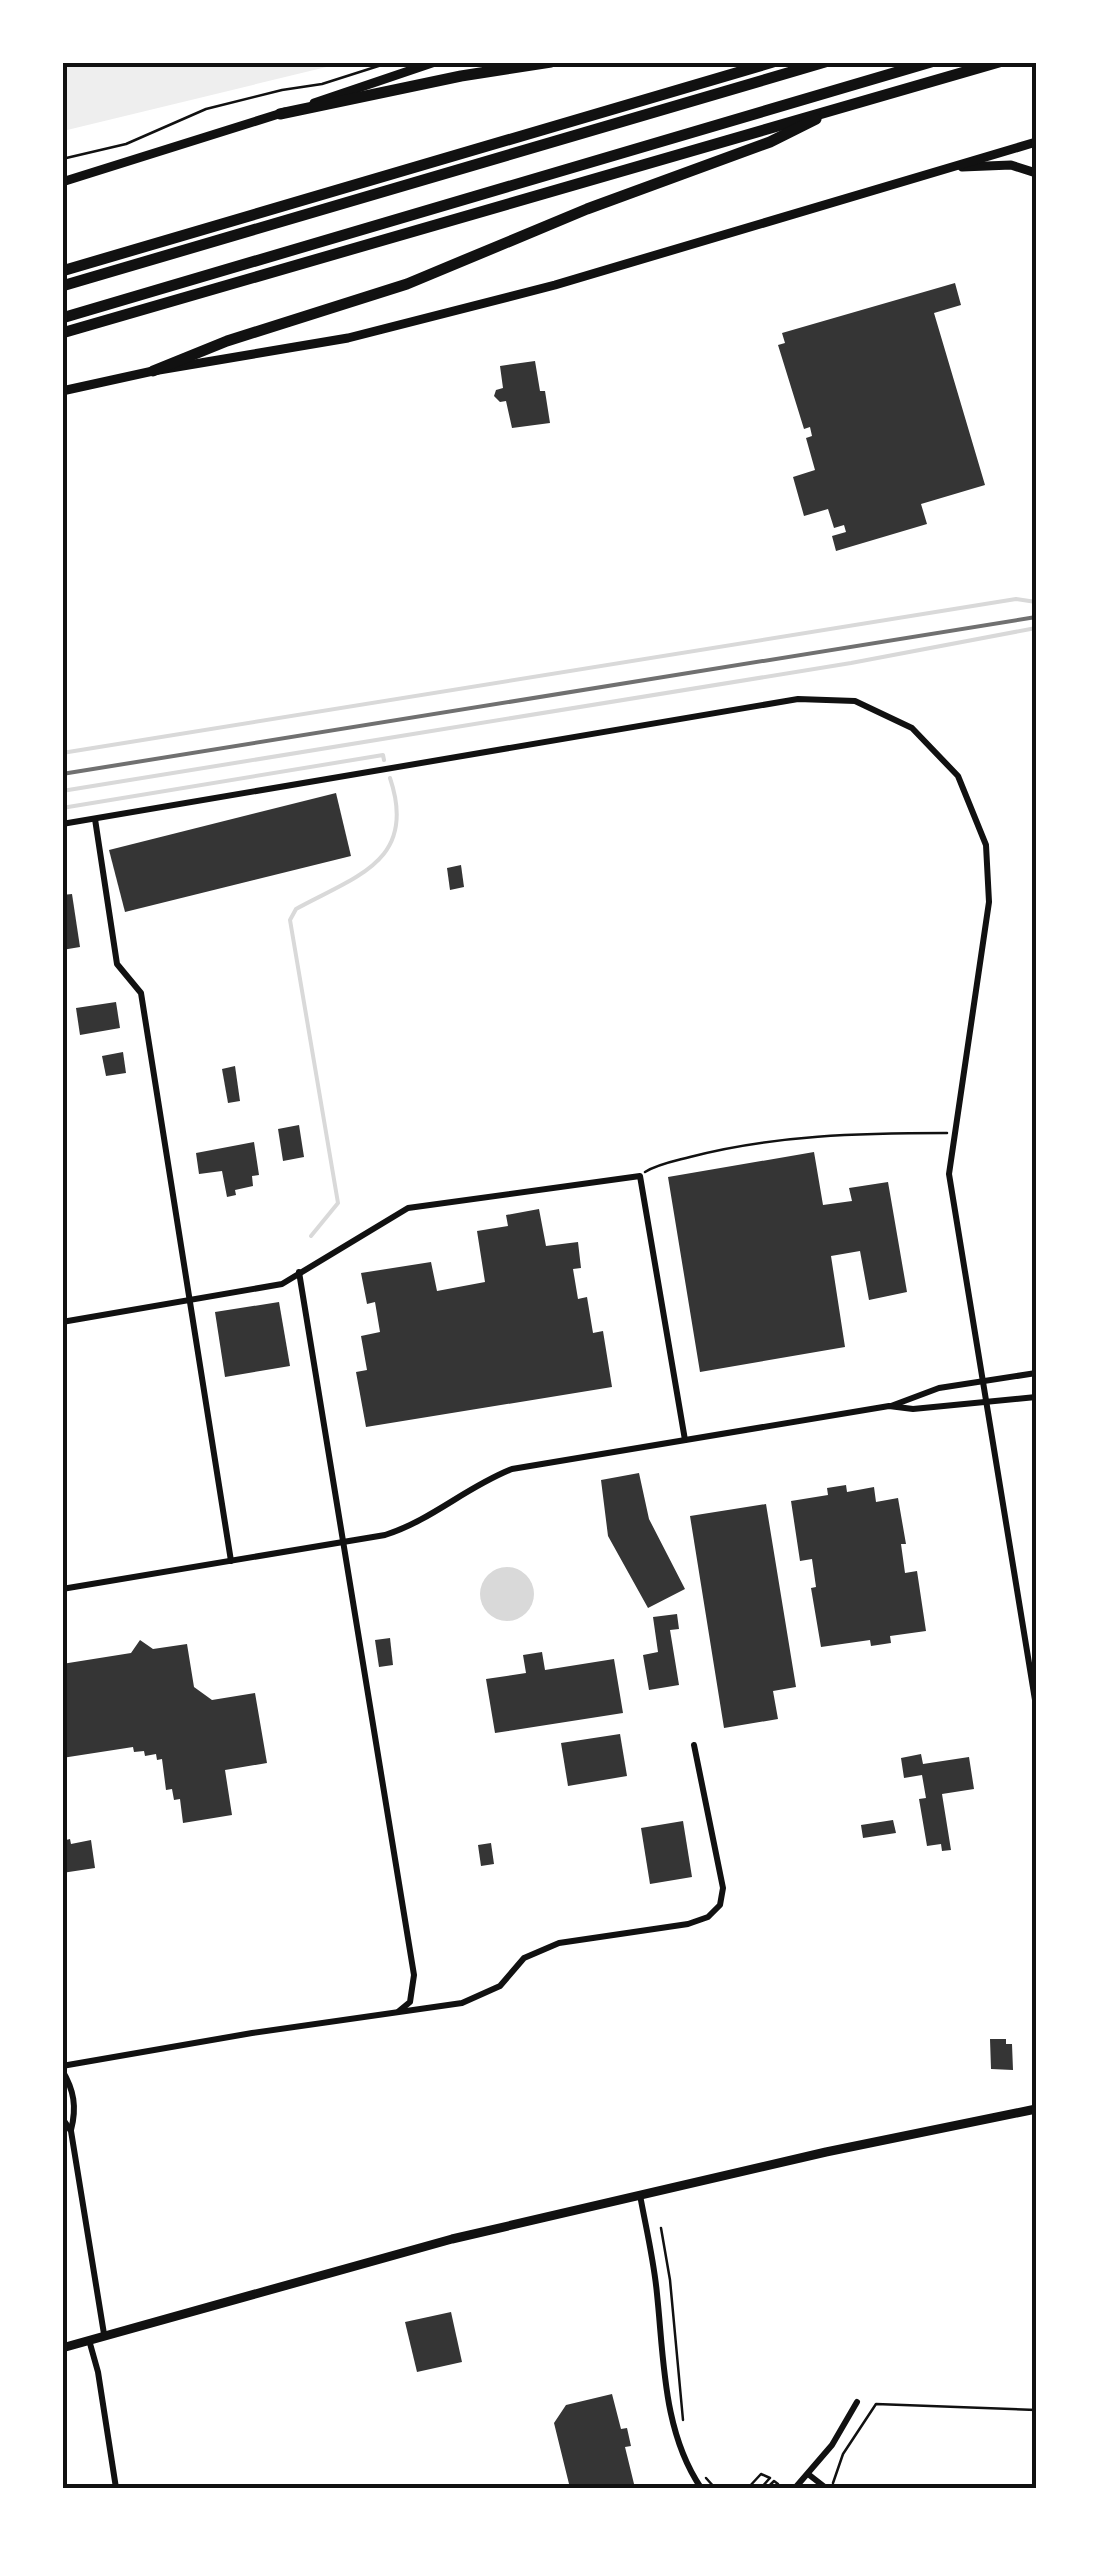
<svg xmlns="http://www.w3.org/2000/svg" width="1099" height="2551" viewBox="0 0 1099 2551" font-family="Lato,sans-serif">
<rect width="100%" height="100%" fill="#fff"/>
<path fill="#eee" d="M 63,62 L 343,62 L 343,63 L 63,131 Z"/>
<circle fill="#d9d9d9" cx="507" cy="1594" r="27"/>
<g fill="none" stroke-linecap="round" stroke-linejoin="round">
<g stroke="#d9d9d9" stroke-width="4">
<path d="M 62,753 L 1016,599 L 1036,602"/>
<path d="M 62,791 L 851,663 L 1036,628"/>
<path d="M 62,808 L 383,755 L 384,760"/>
<path d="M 311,1236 L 338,1203 L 290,920 L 296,909 C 356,876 418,861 390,778"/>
</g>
</g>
<g fill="#353535">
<path d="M 955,283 L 961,305 L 934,313 L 985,485 L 921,504 L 927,524 L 836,551 L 832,536 L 846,532 L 844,525 L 834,528 L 828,509 L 804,516 L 793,477 L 815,470 L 806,438 L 812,436 L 810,427 L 804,429 L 778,345 L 785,343 L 782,333 Z"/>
<path d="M 535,361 L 540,391 L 545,391 L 550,423 L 512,428 L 506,401 L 500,402 L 494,396 L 496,390 L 503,388 L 500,366 Z"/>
<path d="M 336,793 L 351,856 L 125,912 L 109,850 Z"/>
<path d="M 461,865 L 464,887 L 450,890 L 447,868 Z"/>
<path d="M 72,894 L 80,947 L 62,950 L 62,895 Z"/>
<path d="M 116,1002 L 120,1028 L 80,1035 L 76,1008 Z"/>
<path d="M 123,1052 L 126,1073 L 106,1076 L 102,1056 Z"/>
<path d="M 235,1066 L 240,1101 L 228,1103 L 222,1069 Z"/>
<path d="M 299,1125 L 304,1157 L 283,1161 L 278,1129 Z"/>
<path d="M 254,1142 L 259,1175 L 252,1176 L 253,1186 L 235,1190 L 236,1195 L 227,1197 L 222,1171 L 199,1174 L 196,1153 Z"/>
<path d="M 814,1152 L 823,1205 L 852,1201 L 849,1188 L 888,1182 L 907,1292 L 869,1300 L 860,1251 L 831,1256 L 845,1347 L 700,1372 L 668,1177 Z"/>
<path d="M 539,1209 L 546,1246 L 578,1242 L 581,1268 L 573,1269 L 578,1299 L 587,1297 L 593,1333 L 603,1331 L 612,1387 L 366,1427 L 356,1372 L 367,1370 L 361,1336 L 380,1332 L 375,1302 L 367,1304 L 361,1273 L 431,1262 L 437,1291 L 485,1282 L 477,1231 L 508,1226 L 506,1215 Z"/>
<path d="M 279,1302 L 290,1366 L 225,1377 L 215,1312 Z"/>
<path d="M 639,1473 L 649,1519 L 685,1589 L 648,1608 L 608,1536 L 601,1480 Z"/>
<path d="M 846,1485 L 847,1492 L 874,1487 L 876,1502 L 898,1498 L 906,1544 L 901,1544 L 905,1573 L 917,1571 L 926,1631 L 890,1636 L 891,1643 L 871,1646 L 870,1640 L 821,1647 L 811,1588 L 816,1587 L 812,1559 L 800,1561 L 791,1501 L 828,1495 L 827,1488 Z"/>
<path d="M 766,1504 L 796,1687 L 773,1691 L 778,1719 L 724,1728 L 690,1516 Z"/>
<path d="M 677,1614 L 679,1629 L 670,1630 L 679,1685 L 649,1690 L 643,1655 L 658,1652 L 653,1617 Z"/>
<path d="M 390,1638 L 393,1665 L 379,1667 L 375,1640 Z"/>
<path d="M 140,1640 L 153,1649 L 187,1644 L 194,1687 L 212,1700 L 255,1693 L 267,1763 L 225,1770 L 232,1815 L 183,1823 L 180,1799 L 174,1800 L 172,1789 L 166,1790 L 162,1759 L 157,1760 L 156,1754 L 145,1756 L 144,1751 L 134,1752 L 133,1747 L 62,1758 L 62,1664 L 131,1653 Z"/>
<path d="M 542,1652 L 545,1670 L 614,1659 L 623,1713 L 495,1733 L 486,1679 L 526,1673 L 523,1655 Z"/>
<path d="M 620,1734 L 627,1776 L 568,1786 L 561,1743 Z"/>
<path d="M 921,1754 L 923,1764 L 969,1757 L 974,1789 L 942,1794 L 951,1850 L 942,1851 L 941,1844 L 927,1846 L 919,1799 L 926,1798 L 922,1775 L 904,1778 L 901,1758 Z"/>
<path d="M 893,1820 L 896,1833 L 863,1838 L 861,1825 Z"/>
<path d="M 683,1821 L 692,1877 L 650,1884 L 641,1828 Z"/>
<path d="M 70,1839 L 71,1844 L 91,1840 L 95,1868 L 62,1873 L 62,1841 Z"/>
<path d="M 491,1843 L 494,1864 L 481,1866 L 478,1845 Z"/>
<path d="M 990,2039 L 1006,2039 L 1006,2044 L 1012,2044 L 1013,2070 L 991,2069 Z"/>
<path d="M 451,2312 L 462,2362 L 417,2372 L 405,2322 Z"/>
<path d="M 612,2394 L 621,2429 L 627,2428 L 631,2446 L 625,2447 L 635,2488 L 570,2488 L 554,2423 L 566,2405 Z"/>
</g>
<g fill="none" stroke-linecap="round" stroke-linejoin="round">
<g stroke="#111" stroke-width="2.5">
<path d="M 62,159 L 126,144 L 206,109 L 282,90 L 322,84 L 391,62"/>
<path d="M 645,1172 C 658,1164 675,1161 690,1157 C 774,1135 861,1133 947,1133"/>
<path d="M 661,2228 L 670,2280 L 683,2420"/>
<path d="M 706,2478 L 715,2488"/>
<path d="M 833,2483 L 843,2454 L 876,2404 L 1036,2410"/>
<path d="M 748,2488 L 761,2474 L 770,2478"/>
<path d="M 761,2488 L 769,2479"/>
<path d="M 767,2488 L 774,2481 L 778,2484"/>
</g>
<g stroke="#111" stroke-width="6">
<path d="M 95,819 L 117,964 L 141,993 L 231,1561"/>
<path d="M 62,824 L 798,699 L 855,701 L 912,728 L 958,776 L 986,845 L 989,902 L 949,1174 L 1036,1706"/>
<path d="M 299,1272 L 414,1975 L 410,2002 L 399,2011"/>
<path d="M 62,1322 L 282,1284 L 408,1208 L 640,1176 L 685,1440"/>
<path d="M 891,1406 L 939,1388 L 1036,1373"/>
<path d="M 62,1589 L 385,1535 C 432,1520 466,1487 512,1469 L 889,1406 L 913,1409 L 1036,1397"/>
<path d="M 62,2066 L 252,2033 L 462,2003 L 500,1986 L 524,1958 L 559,1943 L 688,1924 L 708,1917 L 720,1905 L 723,1888 L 694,1745"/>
<path d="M 62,2070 C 74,2090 77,2107 71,2130"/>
<path d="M 62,2118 L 71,2131 L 104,2334"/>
<path d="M 640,2195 C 646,2228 654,2261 657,2294 C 664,2360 663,2432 701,2488"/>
<path d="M 89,2340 L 98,2372 L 116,2488"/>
<path d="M 808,2474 L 826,2488"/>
<path d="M 795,2488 L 832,2445 L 857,2402"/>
</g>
<g stroke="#111" stroke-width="9">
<path d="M 314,103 L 435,62"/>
<path d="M 962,167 L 1011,165 L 1036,173"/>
<path d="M 62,182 L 285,112"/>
<path d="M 62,391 L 153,371 L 348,338 L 555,285 L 1036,142"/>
<path d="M 62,2348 L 452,2239 L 826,2152 L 1036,2109"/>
</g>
<g stroke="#111" stroke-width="11">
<path d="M 280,114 L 461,76 L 551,62"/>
<path d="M 62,271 L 773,62"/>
<path d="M 62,286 L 825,62"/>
<path d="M 62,318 L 931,62"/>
<path d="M 62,333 L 999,62"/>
<path d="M 153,371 L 227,341 L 407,284 L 587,209 L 770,142 L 816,119"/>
</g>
<path stroke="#707070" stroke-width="4" d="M 62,774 L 1036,617"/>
</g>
<rect width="1099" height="2551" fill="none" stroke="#ffffff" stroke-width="130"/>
<rect x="65" y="65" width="969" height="2421" fill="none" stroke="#111" stroke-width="4"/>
</svg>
